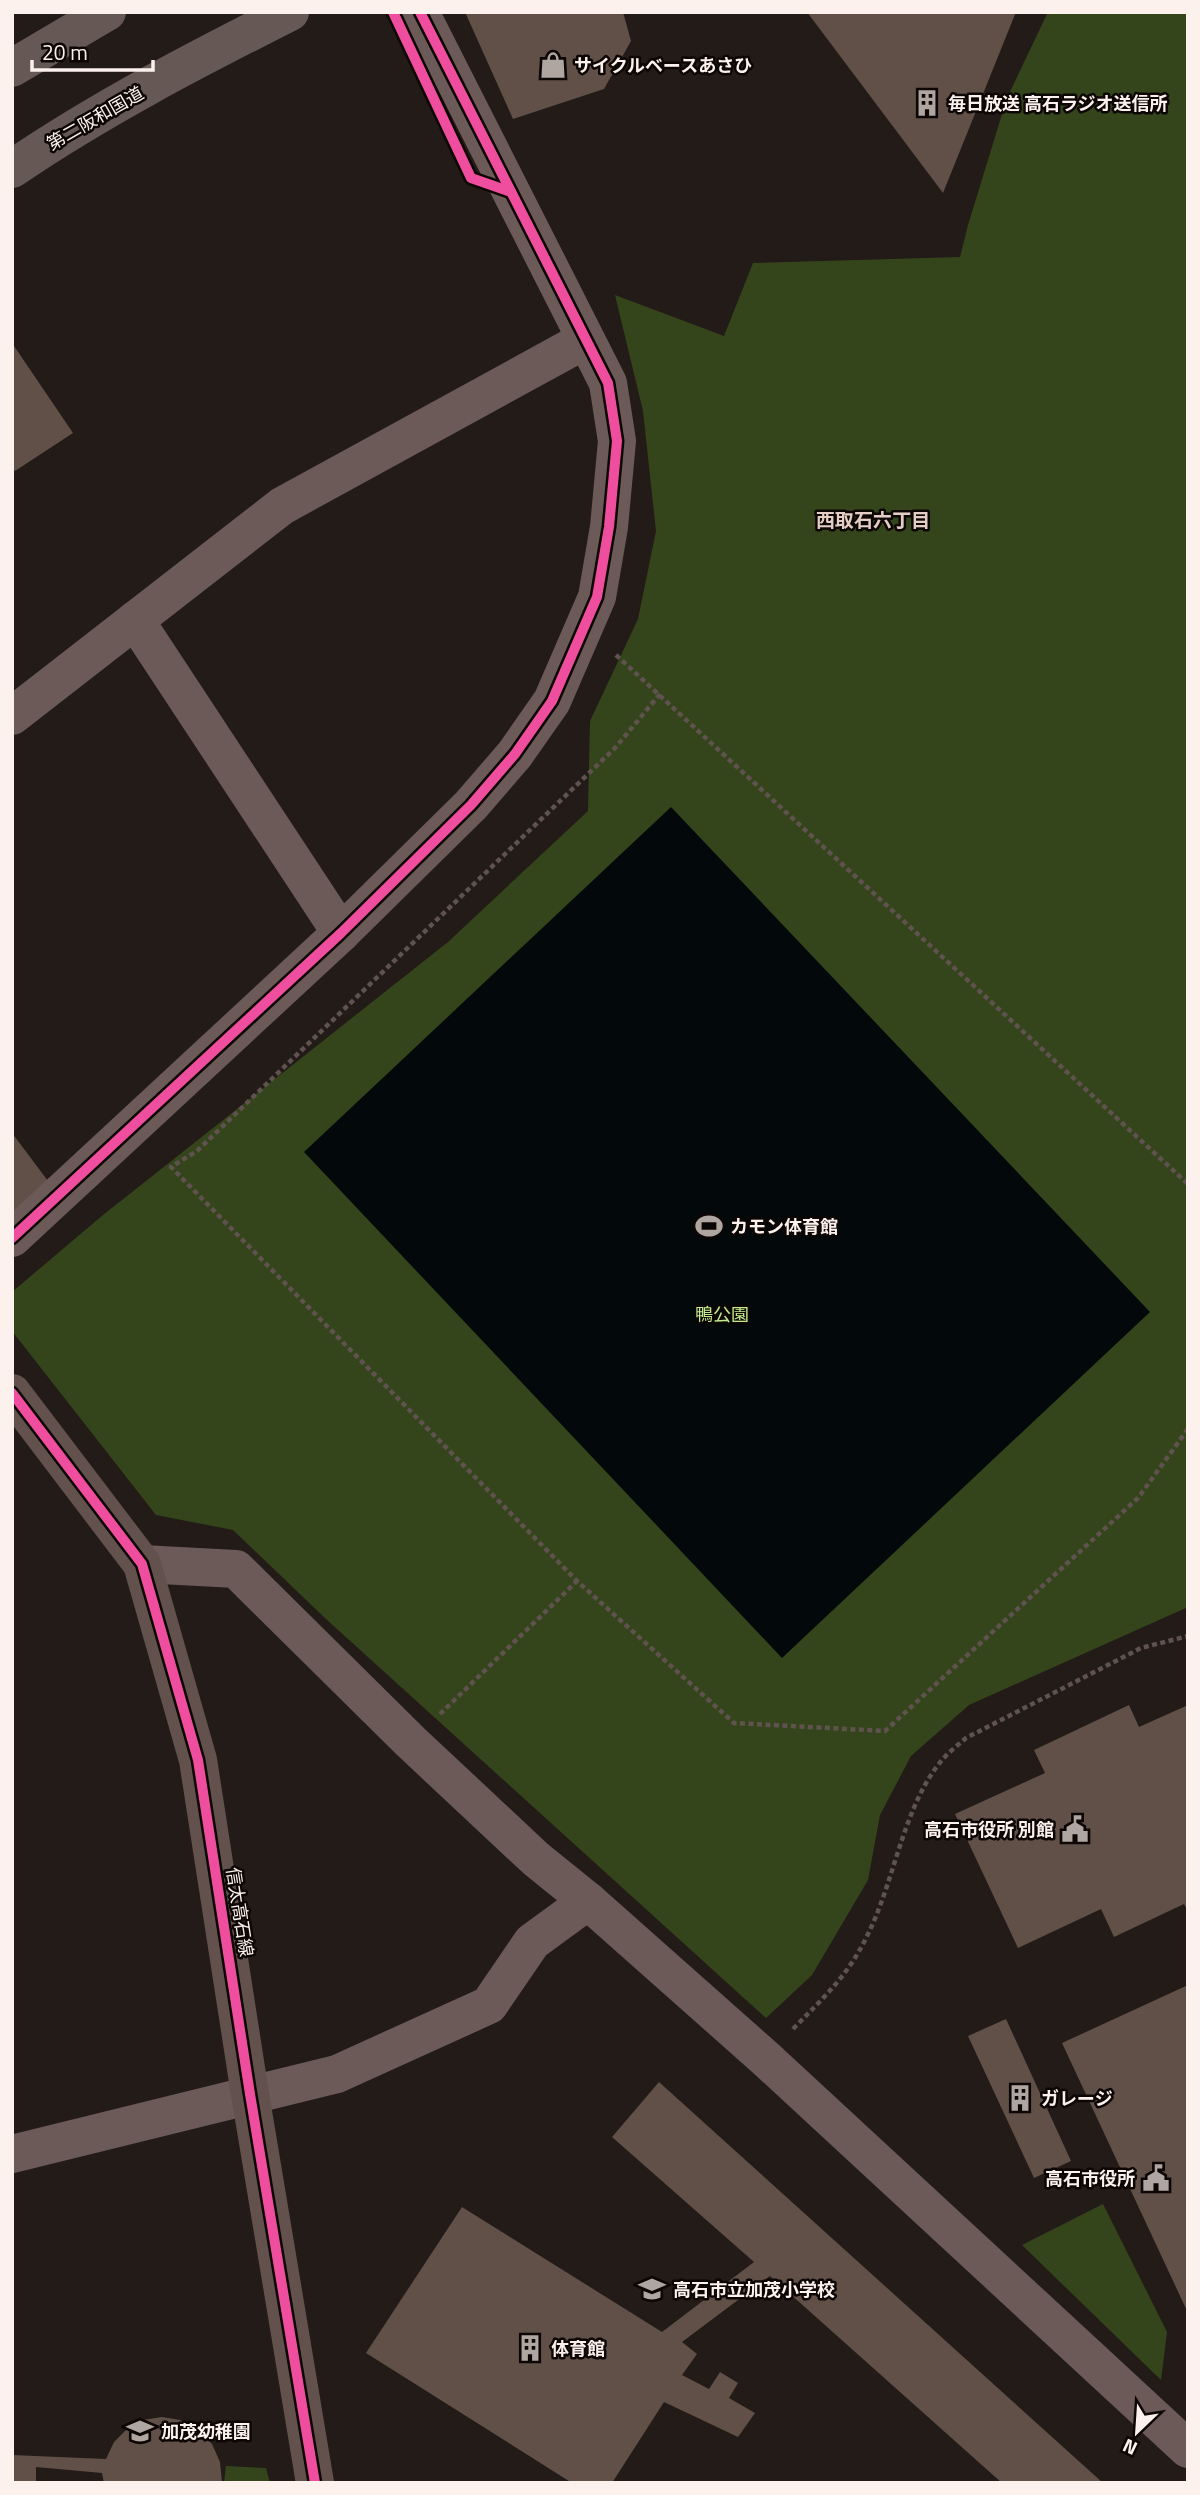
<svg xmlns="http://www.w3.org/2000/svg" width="1200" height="2495" viewBox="0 0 1200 2495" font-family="'Titillium Web','Noto Sans JP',sans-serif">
<rect width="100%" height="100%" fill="#231b17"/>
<g fill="#35451b">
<path d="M 1048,12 L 1188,12 L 1188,1607 L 969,1705 L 911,1756 L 880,1815 L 868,1880 L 812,1975 L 766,2018 L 326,1619 L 233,1530 L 156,1515 L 12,1331 L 12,1292 L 103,1215 L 448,942 L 588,811 L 590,721 L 638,619 L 656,531 L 643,411 L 615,295 L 724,336 L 753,263 L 960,257 L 968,225 L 1007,98 Z"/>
<path d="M 1103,2204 L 1167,2332 L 1161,2380 L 1022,2245 Z"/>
<path d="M 226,2466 L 266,2468 L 270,2483 L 224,2483 Z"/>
</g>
<path fill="#03090b" d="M 671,807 L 1150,1312 L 782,1658 L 304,1152 Z"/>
<g fill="#615048">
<path d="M 465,12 L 623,12 L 631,41 L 604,89 L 513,119 Z"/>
<path d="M 807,12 L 1016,12 L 943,193 Z"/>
<path d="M 12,343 L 73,433 L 15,471 L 12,468 Z"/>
<path d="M 12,1133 L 48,1181 L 12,1213 Z"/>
<path d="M 1129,1705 L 1139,1727 L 1188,1705 L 1188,1911 L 1184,1904 L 1114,1937 L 1101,1909 L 1018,1948 L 955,1814 L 1045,1773 L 1034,1750 Z"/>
<path d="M 1188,1985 L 1188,2313 L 1062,2043 Z"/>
<path d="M 1006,2019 L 1071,2161 L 1034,2178 L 968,2036 Z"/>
<path d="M 659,2082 L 1103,2483 L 1002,2483 L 770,2276 L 682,2342 L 697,2354 L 682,2375 L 709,2389 L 720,2372 L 738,2383 L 729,2398 L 755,2413 L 738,2437 L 664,2402 L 612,2483 L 572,2483 L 366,2353 L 462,2207 L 662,2332 L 754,2262 L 612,2137 Z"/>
<path d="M 162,2417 L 180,2420 L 198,2429 L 212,2444 L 220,2462 L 222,2483 L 104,2483 L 102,2473 L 36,2467 L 36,2483 L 12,2483 L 12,2455 L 106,2459 L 114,2442 L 127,2429 L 143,2420 Z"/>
</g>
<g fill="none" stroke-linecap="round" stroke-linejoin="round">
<g stroke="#5f524f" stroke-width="4.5" stroke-dasharray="5 3.5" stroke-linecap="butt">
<path d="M 616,655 L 1188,1184"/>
<path d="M 660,694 L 615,748 L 197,1151 L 171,1167 L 577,1581 L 734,1723 L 885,1731 L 1138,1498 L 1188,1429"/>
<path d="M 440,1714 L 577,1581"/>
<path d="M 793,2029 C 822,1999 847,1977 866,1938 C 895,1882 902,1808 942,1760 C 949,1752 958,1745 966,1738 L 1141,1648 L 1188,1636"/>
</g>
<g stroke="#6b5a57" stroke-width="38">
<path d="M 135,620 L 341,933"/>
<path d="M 12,716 L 282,506 L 585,340"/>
<path d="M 12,1238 L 341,933 L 471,805 L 515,754 L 552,701 L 597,597 L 609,527 L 617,441 L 608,383 L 420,12"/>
<path d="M 142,1564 L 236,1569 L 411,1742 L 536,1859 L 588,1901 L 765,2058 L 1188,2449"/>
<path d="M 12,2154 L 337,2074 L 489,2005 L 532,1942 L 588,1901"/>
</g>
<path stroke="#63514d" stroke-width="38" d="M 12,1393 L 142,1564 L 198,1760 L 250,2094 L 315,2483"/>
<g stroke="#665854" stroke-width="38">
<path d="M 12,68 L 107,12"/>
<path d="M 12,169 C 100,109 195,60 290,12"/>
</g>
<defs>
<g id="cycleway">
<path d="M 393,12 L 471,178 L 511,192"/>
<path d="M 12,1238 L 341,933 L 471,805 L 515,754 L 552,701 L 597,597 L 609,527 L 617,441 L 608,383 L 420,12"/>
<path d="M 12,1393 L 142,1564 L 198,1760 L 250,2094 L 315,2483"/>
</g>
</defs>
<use href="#cycleway" stroke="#0c0604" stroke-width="15"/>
<use href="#cycleway" stroke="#ef4d9e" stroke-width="10"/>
</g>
<defs>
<symbol id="shop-bare" viewBox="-9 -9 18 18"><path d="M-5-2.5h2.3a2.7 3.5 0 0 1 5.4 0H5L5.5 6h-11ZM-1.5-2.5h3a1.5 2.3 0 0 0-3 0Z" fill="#b0a6a1" stroke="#0c0604" stroke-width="2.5" paint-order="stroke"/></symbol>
<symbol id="building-bare" viewBox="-9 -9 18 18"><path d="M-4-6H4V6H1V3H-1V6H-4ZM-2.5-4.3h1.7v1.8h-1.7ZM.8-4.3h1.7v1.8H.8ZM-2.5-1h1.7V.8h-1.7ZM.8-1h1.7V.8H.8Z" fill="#b0a6a1" stroke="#0c0604" stroke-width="2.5" paint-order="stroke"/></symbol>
<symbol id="stadium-bare" viewBox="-9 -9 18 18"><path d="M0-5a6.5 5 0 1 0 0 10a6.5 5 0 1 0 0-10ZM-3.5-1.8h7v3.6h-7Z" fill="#b0a6a1" stroke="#0c0604" stroke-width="2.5" paint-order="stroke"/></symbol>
<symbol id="civic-bare" viewBox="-9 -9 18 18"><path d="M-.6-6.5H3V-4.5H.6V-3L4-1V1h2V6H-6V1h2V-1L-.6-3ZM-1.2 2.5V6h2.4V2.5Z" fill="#b0a6a1" stroke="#0c0604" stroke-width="2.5" paint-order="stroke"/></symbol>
<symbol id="school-bare" viewBox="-9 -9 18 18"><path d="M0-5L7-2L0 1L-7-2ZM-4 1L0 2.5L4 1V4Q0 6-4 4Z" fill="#b0a6a1" stroke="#0c0604" stroke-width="2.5" paint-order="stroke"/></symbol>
</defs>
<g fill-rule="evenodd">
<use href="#shop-bare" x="534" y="46" width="38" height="38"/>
<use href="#building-bare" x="908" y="84" width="38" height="38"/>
<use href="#stadium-bare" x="690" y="1207" width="38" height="38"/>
<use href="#civic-bare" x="1056" y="1810" width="38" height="38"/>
<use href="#building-bare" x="1001" y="2079" width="38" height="38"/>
<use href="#civic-bare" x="1137" y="2159" width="38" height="38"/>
<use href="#school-bare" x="633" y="2270" width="38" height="38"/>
<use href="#building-bare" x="511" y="2329" width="38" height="38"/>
<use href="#school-bare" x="121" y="2412" width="38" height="38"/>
</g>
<g text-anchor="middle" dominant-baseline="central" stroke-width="5" stroke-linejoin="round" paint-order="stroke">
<g font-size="18" font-weight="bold" fill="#fcf1ec" stroke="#0c0604" text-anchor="start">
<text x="574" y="65">サイクルベースあさひ</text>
<text x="948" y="103">毎日放送 高石ラジオ送信所</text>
<text x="730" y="1226">カモン体育館</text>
<text x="1054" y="1829" text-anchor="end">高石市役所 別館</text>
<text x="1041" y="2098">ガレージ</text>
<text x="1135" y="2178" text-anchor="end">高石市役所</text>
<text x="673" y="2289">高石市立加茂小学校</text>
<text x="551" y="2348">体育館</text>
<text x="161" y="2431">加茂幼稚園</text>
</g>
<g font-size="18" fill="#fcf1ec" stroke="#0c0604">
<text transform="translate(95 118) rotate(-30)">第二阪和国道</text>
<text transform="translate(240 1912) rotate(81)">信太高石線</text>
</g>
<g font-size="18" fill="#c2ec8b" stroke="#0c0604">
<text x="722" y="1314">鴨公園</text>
</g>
<g font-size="19" font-weight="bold" fill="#e3cdc4" stroke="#0c0604">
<text x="873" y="519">西取石六丁目</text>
</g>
</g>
<rect width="1200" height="2495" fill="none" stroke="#fcf1ec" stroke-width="28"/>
<g transform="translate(1137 2432) rotate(205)" stroke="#0c0604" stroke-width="5" paint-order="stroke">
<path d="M0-5L12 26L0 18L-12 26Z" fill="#fcf1ec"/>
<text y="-10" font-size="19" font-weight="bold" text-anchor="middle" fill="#fcf1ec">N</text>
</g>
<path d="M32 60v10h121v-10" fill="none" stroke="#fcf1ec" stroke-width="3.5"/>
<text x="42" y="60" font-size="21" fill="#fcf1ec" stroke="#0c0604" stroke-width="5" paint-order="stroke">20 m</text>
</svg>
